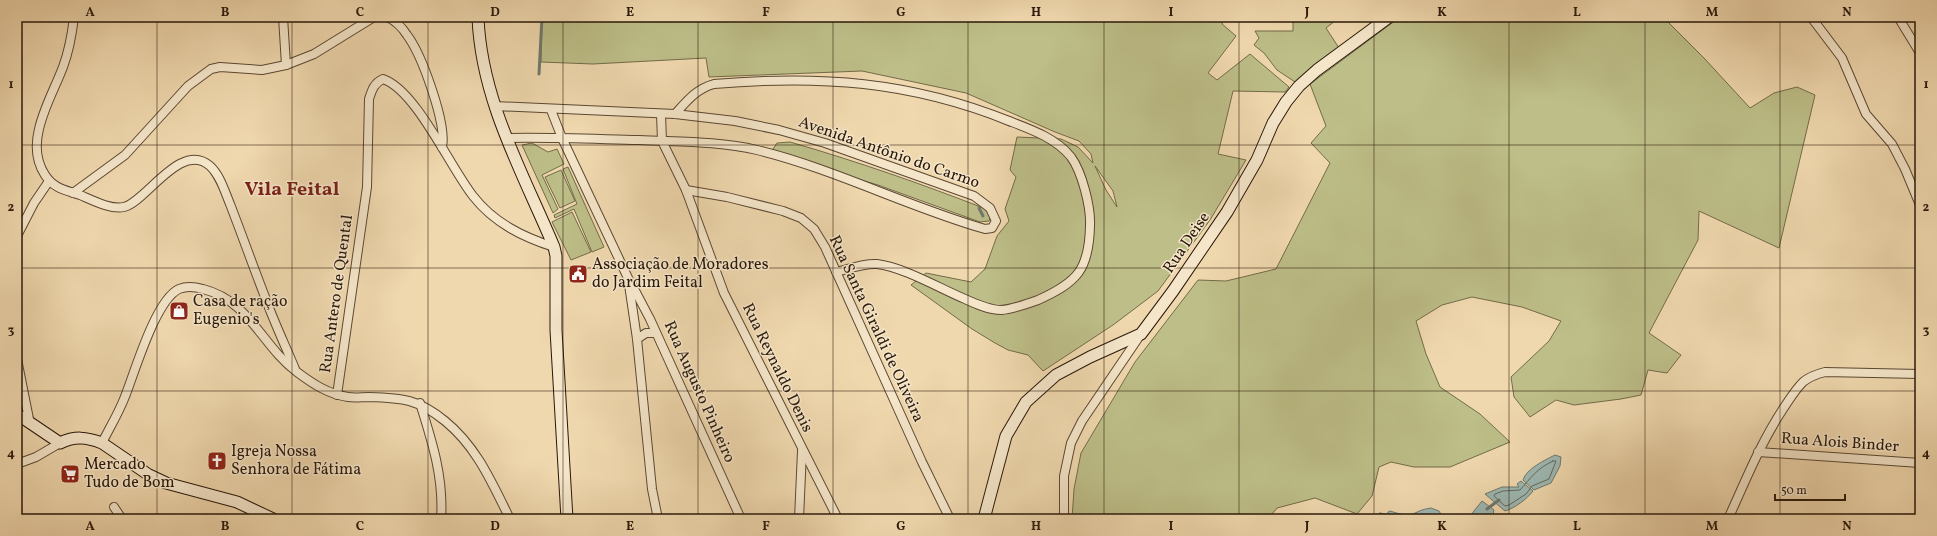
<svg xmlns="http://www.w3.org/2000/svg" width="1937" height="536" viewBox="0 0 1937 536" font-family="Vollkorn,serif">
<rect width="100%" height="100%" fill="#f0d8ae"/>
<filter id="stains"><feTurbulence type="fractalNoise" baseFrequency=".005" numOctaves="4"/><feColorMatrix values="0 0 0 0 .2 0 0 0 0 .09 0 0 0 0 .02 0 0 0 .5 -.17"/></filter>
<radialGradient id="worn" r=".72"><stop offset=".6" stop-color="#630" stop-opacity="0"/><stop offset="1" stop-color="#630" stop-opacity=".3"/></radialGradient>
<g fill="#bdbe88" stroke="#736b49" fill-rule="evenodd">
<path d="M 542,17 L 1225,17 L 1222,24 L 1236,36 L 1208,73 L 1217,80 L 1250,54 L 1289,87 L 1285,92 L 1233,91 L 1218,154 L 1246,160 L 1210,220 L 1158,291 L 1113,325 L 1043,371 L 1028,355 L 1008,350 L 995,343 L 972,329 L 911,285 L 926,273 L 971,282 L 985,269 L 997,236 L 1009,221 L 1005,209 L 1016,177 L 1010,170 L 1017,137 L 1061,139 L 1078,147 L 1093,163 L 1091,154 L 1079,141 L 1055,132 L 966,93 L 862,71 L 709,77 L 706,58 L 593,64 L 541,62 ZM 1095,166 L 1113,191 L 1117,207 L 1106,190 Z"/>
<path d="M 1293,17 L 1340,17 L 1326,28 L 1339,48 L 1295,82 L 1277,70 L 1264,53 L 1254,45 L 1259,38 L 1255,31 L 1293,31 Z"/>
<path d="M 1400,17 L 1663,17 L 1704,58 L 1750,108 L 1774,93 L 1797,87 L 1815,95 L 1779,248 L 1699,211 L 1698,240 L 1649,333 L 1681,355 L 1667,373 L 1648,370 L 1641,395 L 1621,399 L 1574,405 L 1556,400 L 1530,417 L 1514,397 L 1511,377 L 1549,341 L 1561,321 L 1522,307 L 1472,297 L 1442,305 L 1416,321 L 1426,354 L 1440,387 L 1480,414 L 1510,442 L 1450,467 L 1414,467 L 1391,462 L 1379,467 L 1372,496 L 1357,514 L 1315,498 L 1277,508 L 1268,519 L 1072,519 L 1074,489 L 1081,453 L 1135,362 L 1198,280 L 1226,281 L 1276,269 L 1330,163 L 1311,143 L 1326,126 L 1310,84 Z"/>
<path d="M 790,142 C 856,161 922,184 986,209 L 992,213 L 989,221 L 980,222 L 878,185 L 782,157 L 773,149 L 777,143 Z"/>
<path d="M 532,143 L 548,152 L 557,149 L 564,164 L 542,175 L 558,209 L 553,213 L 522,145 Z"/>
<path d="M 568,167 L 604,247 L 592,252 L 574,209 L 555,218 L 554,215 L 577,204 L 563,169 Z"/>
<path d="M 561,170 L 575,201 L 560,208 L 545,177 Z"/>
<path d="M 572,212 L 591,252 L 571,260 L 552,222 Z"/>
</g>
<g fill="#9db8b3" stroke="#6f786f">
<path d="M 1555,455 L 1561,457 L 1560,466 L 1551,483 L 1534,490 L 1523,480 C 1526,469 1545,460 1555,455 Z"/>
<path d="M 1521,481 L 1533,491 C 1527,499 1515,508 1505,511 L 1485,494 L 1502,487 L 1519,487 L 1517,484 Z"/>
<path d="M 1482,501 L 1494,510 L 1492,519 L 1458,519 L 1470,516 Z"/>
<path d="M 1431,508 L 1439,511 L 1444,519 L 1387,519 L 1388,512 L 1390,511 C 1417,520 1410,511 1431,508 Z"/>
</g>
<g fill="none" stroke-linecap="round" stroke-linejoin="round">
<path stroke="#63685e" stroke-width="1" d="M 1553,461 L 1556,461 L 1549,479 L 1532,486 L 1526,494 L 1509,505 L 1505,506 L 1494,496 L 1495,494 L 1503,491 L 1520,490 C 1531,478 1536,469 1553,461 Z"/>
<g stroke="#6f786f" stroke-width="3">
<path d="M 539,74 L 542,17"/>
<path d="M 979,208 L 983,216"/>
<path d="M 1487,509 L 1499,500"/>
<path d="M 1380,514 L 1390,516"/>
</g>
<defs>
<g id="street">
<path d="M 74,17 C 72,34 69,51 63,67 C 55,88 44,107 39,129 C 35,145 36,161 45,175 C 54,189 66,190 80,195 C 92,200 111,210 124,207 C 146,202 181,140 210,166 C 220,175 225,192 230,204 C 242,235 253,266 265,297 C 274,322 285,345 295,369"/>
<path d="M 283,17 L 286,65"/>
<path d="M 387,17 C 396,21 402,27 407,35 C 422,55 447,124 442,147"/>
<path d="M 1811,17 L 1842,58 L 1866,114 L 1892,144 L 1905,169 L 1920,205"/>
<path d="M 1898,17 L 1920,53"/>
<path d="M 494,106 L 675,114 L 735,121 L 779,130 L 825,143 L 974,196 L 990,208 L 996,221 L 992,228 L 985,229 C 908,207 835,169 757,150 C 718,141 678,142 639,140 C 595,139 550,137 506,138"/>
<path d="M 551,110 L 562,138 L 628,278 L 637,339 L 652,489 L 658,519"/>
<path d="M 661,114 L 662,141 L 686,190 L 724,293 L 838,519"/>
<path d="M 675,114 C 687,101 696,89 714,84 C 819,75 910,81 1009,121 C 1030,129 1056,138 1071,157 C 1082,172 1091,207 1090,226 C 1089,269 1078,282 1038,300 C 1027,304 1013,309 1001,310 C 989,310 976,304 965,299 C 939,288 903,267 877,264 C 863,263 849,269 836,272"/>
<path d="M 686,190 L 727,197 L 783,211 L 801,218 L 814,229 L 825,247 L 922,462 L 950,519"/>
<path d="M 73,193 L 125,155 L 188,86 L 211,69 L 220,67 L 262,70 L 286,65 L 314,54 L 374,17"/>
<path d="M 17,236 L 34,203 L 49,181"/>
<path d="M 630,281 L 650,319 L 741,519"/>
<path d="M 637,339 L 646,333 L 656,333"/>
<path d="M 17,359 L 30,424"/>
<path d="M 337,395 L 367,187 L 369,99 C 372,90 374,83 383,79 C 416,90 450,167 473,196 C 494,223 523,237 554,247"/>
<path d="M 420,403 C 432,441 444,478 441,519"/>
<path d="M 102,443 C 109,429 118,414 124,399 C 134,375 155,300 179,289 C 186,286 196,287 203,289 C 250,301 261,345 297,372 C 313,384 328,394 348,397 C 355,398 362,397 369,397 C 403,398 418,399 445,421 C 477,447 492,483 510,519"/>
<path d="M 1758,452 L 1920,463"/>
<path d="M 17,464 L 36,457 L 60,443"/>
<path d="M 114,507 L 122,519"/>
<path d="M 799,519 L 802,451"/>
<path d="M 1064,519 L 1064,476 L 1071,443 L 1082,421 L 1141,334"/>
<path d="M 1728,519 C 1745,482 1760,444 1783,409 C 1789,400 1795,390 1803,382 C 1809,377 1817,374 1825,372 L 1920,374"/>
</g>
<g id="secondary">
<path d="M 478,17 C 481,100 523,173 554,247 L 556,256 L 556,330 L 567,519"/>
<path d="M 17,414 L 60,443 C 75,436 86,437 102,443 L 149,475 L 166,483 L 237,502 L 273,519"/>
<path d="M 984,519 L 1006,436 L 1026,402 L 1056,375 L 1090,357 L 1141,334 L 1173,291 L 1227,212 L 1257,160 L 1273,123 L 1286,102 L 1299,86 L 1317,70 L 1389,17"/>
</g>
</defs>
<use href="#street" stroke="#5b4833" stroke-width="10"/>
<use href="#secondary" stroke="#29180a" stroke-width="13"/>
<use href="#street" stroke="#f5e6ca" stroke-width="8"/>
<use href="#secondary" stroke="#f5e6ca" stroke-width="11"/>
</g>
<path fill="none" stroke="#29180a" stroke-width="1" stroke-opacity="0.55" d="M 157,17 L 157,519M 292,17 L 292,519M 428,17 L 428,519M 563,17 L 563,519M 698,17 L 698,519M 833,17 L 833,519M 968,17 L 968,519M 1104,17 L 1104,519M 1239,17 L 1239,519M 1374,17 L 1374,519M 1509,17 L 1509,519M 1645,17 L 1645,519M 1780,17 L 1780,519M 17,145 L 1920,145M 17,268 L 1920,268M 17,391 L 1920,391"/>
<defs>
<symbol id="civic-square" viewBox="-11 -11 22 22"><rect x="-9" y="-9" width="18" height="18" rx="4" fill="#8f2418" stroke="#f5e6ca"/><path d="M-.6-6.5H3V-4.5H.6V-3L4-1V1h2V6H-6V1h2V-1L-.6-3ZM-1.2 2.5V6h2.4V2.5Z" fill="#fff"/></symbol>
<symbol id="shop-square" viewBox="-11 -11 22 22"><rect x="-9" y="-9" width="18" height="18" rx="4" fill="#8f2418" stroke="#f5e6ca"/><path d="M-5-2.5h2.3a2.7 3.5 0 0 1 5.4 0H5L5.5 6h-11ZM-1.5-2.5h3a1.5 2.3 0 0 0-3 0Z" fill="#fff"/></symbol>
<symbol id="church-square" viewBox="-11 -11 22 22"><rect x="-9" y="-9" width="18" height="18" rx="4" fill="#8f2418" stroke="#f5e6ca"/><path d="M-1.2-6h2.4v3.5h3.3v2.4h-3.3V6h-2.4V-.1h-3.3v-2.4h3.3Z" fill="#fff"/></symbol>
<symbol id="supermarket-square" viewBox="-11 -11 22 22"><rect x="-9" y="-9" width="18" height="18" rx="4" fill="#8f2418" stroke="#f5e6ca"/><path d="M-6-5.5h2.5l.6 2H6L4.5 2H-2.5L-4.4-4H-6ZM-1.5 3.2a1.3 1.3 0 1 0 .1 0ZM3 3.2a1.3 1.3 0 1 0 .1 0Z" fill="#fff"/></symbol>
</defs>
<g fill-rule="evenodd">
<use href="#civic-square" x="567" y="263" width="22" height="22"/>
<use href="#shop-square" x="168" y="300" width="22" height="22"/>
<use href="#church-square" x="206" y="450" width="22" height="22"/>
<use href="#supermarket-square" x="59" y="463" width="22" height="22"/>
</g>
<g text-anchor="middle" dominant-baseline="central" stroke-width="3" stroke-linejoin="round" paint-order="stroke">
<g font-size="16" fill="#29180a" stroke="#f5e6ca">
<text transform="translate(889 153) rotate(19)">Avenida Antônio do Carmo</text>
<text transform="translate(1187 243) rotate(-56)">Rua Deise</text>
<text transform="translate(337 294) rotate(-82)">Rua Antero de Quental</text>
<text transform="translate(876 329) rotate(65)">Rua Santa Giraldi de Oliveira</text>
<text transform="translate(777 368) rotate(64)">Rua Reynaldo Denis</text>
<text transform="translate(699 392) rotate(66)">Rua Augusto Pinheiro</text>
<text transform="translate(1840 443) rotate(4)">Rua Alois Binder</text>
</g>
<g font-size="16" fill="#29180a" stroke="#f5e6ca" text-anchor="start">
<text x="592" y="265">Associação de Moradores<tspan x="592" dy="18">do Jardim Feital</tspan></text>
<text x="193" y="302">Casa de ração<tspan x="193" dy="18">Eugenio's</tspan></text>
<text x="231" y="452">Igreja Nossa<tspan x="231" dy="18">Senhora de Fátima</tspan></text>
<text x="84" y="465">Mercado<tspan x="84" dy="18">Tudo de Bom</tspan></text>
</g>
<g font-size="20" font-weight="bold" fill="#7a1f14" stroke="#f5e6ca">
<text x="292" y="190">Vila Feital</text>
</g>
</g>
<rect width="1937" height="536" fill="none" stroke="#f0d8ae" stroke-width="44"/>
<path d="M1775 494v6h70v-6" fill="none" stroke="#29180a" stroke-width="2"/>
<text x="1781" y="494" font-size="12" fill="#29180a" stroke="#f5e6ca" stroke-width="3" paint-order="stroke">50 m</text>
<rect x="22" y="22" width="1893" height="492" fill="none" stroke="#29180a" stroke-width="1.5"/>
<g font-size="13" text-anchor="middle" font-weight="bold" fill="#29180a">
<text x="90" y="16">A</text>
<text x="225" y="16">B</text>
<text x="360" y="16">C</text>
<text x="495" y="16">D</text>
<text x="630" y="16">E</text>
<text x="766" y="16">F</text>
<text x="901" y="16">G</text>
<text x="1036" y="16">H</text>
<text x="1171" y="16">I</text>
<text x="1307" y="16">J</text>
<text x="1442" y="16">K</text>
<text x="1577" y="16">L</text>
<text x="1712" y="16">M</text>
<text x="1847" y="16">N</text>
<text x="11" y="88">1</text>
<text x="1926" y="88">1</text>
<text x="11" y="211">2</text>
<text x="1926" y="211">2</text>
<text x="11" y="334">3</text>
<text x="1926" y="334">3</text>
<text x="11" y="457">4</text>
<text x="1926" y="457">4</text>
<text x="90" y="530">A</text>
<text x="225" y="530">B</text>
<text x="360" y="530">C</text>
<text x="495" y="530">D</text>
<text x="630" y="530">E</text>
<text x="766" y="530">F</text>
<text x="901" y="530">G</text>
<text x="1036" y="530">H</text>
<text x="1171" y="530">I</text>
<text x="1307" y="530">J</text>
<text x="1442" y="530">K</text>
<text x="1577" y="530">L</text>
<text x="1712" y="530">M</text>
<text x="1847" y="530">N</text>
</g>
<rect width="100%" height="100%" filter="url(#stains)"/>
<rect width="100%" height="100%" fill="url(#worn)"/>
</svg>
